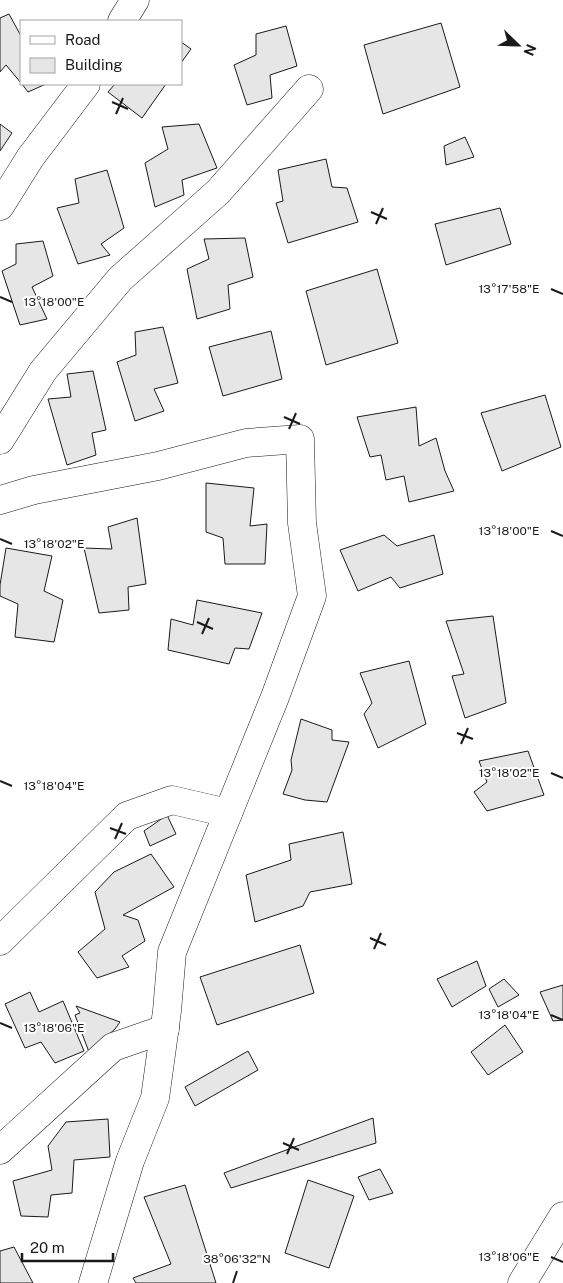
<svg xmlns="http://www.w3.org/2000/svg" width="563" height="1283" viewBox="0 0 563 1283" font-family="'Public Sans',sans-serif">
<rect width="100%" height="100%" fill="#fff"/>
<g fill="#e6e6e6" stroke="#1a1a1a">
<path d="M 9,14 L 21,36 L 21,83 L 6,65 L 0,72 L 0,18 Z"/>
<path d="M 441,23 L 460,87 L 383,114 L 364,45 Z"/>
<path d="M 286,26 L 297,66 L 270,75 L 272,98 L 247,105 L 234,65 L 256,55 L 256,34 Z"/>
<path d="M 181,42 L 191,49 L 181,63 Z"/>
<path d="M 22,84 L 46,84 L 28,92 Z"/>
<path d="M 115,84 L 166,84 L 142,118 L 108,92 Z"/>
<path d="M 0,124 L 12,133 L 0,151 Z"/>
<path d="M 199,124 L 217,168 L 182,180 L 184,195 L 155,207 L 145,163 L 168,149 L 162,127 Z"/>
<path d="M 465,137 L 474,157 L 446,165 L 444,146 Z"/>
<path d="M 326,159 L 332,187 L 347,188 L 358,222 L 288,243 L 276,203 L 283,201 L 278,170 Z"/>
<path d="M 107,170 L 124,228 L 101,244 L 110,255 L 78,264 L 57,208 L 79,203 L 75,179 Z"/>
<path d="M 500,208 L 511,244 L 446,265 L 435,224 Z"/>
<path d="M 245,238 L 253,277 L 228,285 L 230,309 L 197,319 L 187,269 L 209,259 L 204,239 Z"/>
<path d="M 43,241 L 53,276 L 32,287 L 47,319 L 20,325 L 2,271 L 16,264 L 16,244 Z"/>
<path d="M 377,269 L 398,343 L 326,365 L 306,291 Z"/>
<path d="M 163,327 L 178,383 L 154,389 L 164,411 L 135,421 L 117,362 L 136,355 L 135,332 Z"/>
<path d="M 271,331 L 282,379 L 223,396 L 209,347 Z"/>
<path d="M 93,371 L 106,430 L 92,433 L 96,455 L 67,465 L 48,399 L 71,397 L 67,374 Z"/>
<path d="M 545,395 L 561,447 L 502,471 L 481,413 Z"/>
<path d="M 416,407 L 419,446 L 436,438 L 445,471 L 454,491 L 409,502 L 404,476 L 386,480 L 381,455 L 370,457 L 357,417 Z"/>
<path d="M 206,483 L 254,488 L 250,526 L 267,524 L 265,564 L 225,564 L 223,538 L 206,532 Z"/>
<path d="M 137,518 L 146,584 L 128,587 L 129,610 L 99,613 L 84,548 L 112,549 L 108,527 Z"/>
<path d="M 384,535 L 397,546 L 434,535 L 443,574 L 400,588 L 391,577 L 358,591 L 340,550 Z"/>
<path d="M 6,548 L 52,556 L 44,591 L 63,600 L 54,642 L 15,637 L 18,604 L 0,596 L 0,585 Z"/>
<path d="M 197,600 L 262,613 L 249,649 L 235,648 L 229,664 L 168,650 L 171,619 L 193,625 Z"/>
<path d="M 493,616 L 506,703 L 465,718 L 452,676 L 464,674 L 446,621 Z"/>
<path d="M 409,661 L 426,724 L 378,748 L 364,714 L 372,703 L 360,673 Z"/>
<path d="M 301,719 L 332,730 L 332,740 L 349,742 L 327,802 L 305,800 L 283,794 L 292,770 L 291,760 Z"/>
<path d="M 528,751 L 544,795 L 487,811 L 474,792 L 487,782 L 479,761 Z"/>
<path d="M 167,815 L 176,834 L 150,846 L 144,831 Z"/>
<path d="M 343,832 L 352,884 L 310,892 L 303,906 L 255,922 L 246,875 L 291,860 L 289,844 Z"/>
<path d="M 151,854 L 174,887 L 123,915 L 138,920 L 145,941 L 122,956 L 129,967 L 97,978 L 78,952 L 105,929 L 95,892 L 114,872 Z"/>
<path d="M 300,945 L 314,993 L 217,1025 L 200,977 Z"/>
<path d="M 477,961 L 486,986 L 452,1007 L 437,979 Z"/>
<path d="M 504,979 L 519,995 L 498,1007 L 489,989 Z"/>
<path d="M 563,985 L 563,1020 L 553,1021 L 540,992 Z"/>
<path d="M 30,992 L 39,1012 L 63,1001 L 84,1051 L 55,1063 L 41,1042 L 25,1048 L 5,1004 Z"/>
<path d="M 76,1006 L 120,1022 L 115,1029 L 89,1052 L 75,1015 L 80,1013 Z"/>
<path d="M 505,1025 L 523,1052 L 488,1075 L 471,1052 Z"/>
<path d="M 248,1051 L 258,1070 L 195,1106 L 185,1087 Z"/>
<path d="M 373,1118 L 376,1143 L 231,1188 L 224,1173 Z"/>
<path d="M 108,1119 L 110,1157 L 74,1160 L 72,1193 L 51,1195 L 48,1217 L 21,1216 L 13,1181 L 52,1170 L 48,1146 L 66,1122 Z"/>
<path d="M 380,1169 L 393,1193 L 369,1200 L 358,1177 Z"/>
<path d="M 308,1180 L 354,1196 L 329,1268 L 285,1253 Z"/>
<path d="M 185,1185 L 216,1283 L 136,1283 L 133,1278 L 171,1264 L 144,1197 Z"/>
<path d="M 14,1247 L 33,1283 L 0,1283 L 0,1251 Z"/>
</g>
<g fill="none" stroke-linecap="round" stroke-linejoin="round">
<defs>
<g id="street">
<path d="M 122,21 L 135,0"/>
<path d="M 0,206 L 30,158 L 86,84"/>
<path d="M 0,440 L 43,371 L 120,279 L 218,192 L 309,89"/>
<path d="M 0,500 L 34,490 L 158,466 L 246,443 L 300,439 L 302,523 L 312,596 L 275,697 L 172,952 L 167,1011 L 155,1098 L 130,1161 L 93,1283"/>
<path d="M 0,941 L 127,816 L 172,800 L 228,813"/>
<path d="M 0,1150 L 113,1047 L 165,1029"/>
</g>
<path id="secondary" d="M 522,1283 L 563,1216"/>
</defs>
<use href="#street" stroke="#1a1a1a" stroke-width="29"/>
<use href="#secondary" stroke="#1a1a1a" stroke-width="29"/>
<use href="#street" stroke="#fff" stroke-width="28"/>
<use href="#secondary" stroke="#fff" stroke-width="28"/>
</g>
<path fill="none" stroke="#1a1a1a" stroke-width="2" d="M 112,102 L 128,109M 116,114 L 123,98M 371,212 L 387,219M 376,224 L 383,208M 551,289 L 563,294M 0,297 L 12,302M 284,417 L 300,424M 289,429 L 296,413M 551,531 L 563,536M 0,539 L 12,544M 197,622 L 213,629M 202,634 L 209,618M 457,733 L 473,739M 461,744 L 468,728M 551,773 L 563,778M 0,781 L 12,786M 110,828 L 126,834M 115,839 L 122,823M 370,938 L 386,945M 374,949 L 381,933M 551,1015 L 563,1020M 0,1023 L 12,1028M 283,1143 L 299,1150M 287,1154 L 294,1138M 551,1257 L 563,1262M 233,1283 L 237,1271"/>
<g font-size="12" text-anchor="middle" fill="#1a1a1a" stroke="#fff" stroke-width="4" stroke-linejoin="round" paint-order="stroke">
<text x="509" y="293">13°17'58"E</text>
<text x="54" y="306">13°18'00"E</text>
<text x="509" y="535">13°18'00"E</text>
<text x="54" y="548">13°18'02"E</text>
<text x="509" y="777">13°18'02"E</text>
<text x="54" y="790">13°18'04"E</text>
<text x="509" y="1019">13°18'04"E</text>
<text x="54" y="1032">13°18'06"E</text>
<text x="509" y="1261">13°18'06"E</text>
<text x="237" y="1263">38°06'32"N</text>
</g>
<rect x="20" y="20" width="162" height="65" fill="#ffffff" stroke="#a3a3a3"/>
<rect x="30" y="36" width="25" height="8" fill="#ffffff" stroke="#a3a3a3"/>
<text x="65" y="45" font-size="15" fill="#1a1a1a">Road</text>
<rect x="30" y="58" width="25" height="15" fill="#e6e6e6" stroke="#a3a3a3"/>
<text x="65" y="70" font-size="15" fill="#1a1a1a">Building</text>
<g transform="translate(518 45) rotate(113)" stroke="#ffffff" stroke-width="4" paint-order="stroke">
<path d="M0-4L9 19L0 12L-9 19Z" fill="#1a1a1a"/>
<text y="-8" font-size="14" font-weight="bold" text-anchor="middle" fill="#1a1a1a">N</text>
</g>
<path d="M22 1253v8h91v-8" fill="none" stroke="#1a1a1a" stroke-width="2.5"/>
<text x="30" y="1253" font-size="15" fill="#1a1a1a" stroke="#ffffff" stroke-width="4" paint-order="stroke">20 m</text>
</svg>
